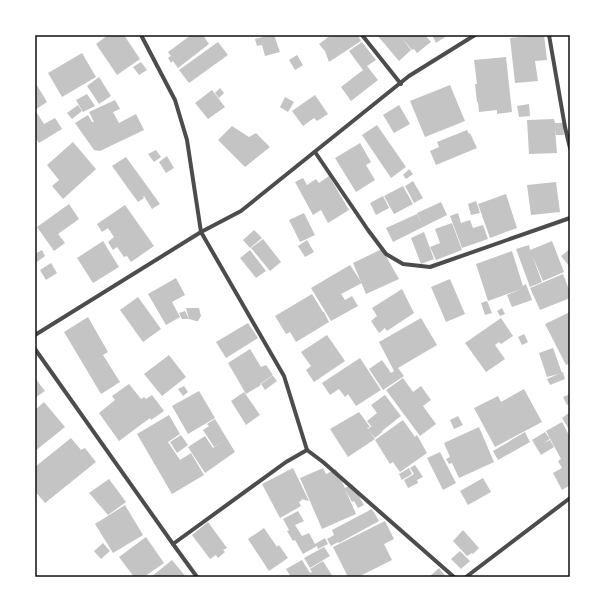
<svg xmlns="http://www.w3.org/2000/svg" width="605" height="612" viewBox="0 0 605 612" font-family="Cabin,sans-serif">
<rect width="100%" height="100%" fill="#fff"/>
<g fill="#c4c4c4">
<path d="M 108,35 L 124,35 L 140,59 L 117,75 L 96,44 Z"/>
<path d="M 191,35 L 203,35 L 209,44 L 178,68 L 173,61 L 171,63 L 168,58 L 171,56 L 168,52 Z"/>
<path d="M 271,35 L 274,35 L 280,52 L 265,56 L 262,45 L 257,46 L 255,39 Z"/>
<path d="M 331,35 L 358,35 L 361,41 L 329,62 L 325,51 L 319,44 Z"/>
<path d="M 377,35 L 425,35 L 431,42 L 417,53 L 414,49 L 412,50 L 402,38 L 411,50 L 399,61 Z"/>
<path d="M 432,35 L 448,35 L 436,43 Z"/>
<path d="M 538,35 L 544,35 L 547,60 L 535,61 L 538,81 L 515,83 L 510,38 Z"/>
<path d="M 218,42 L 228,55 L 189,83 L 179,70 Z"/>
<path d="M 362,42 L 376,60 L 367,66 L 378,80 L 351,101 L 341,87 L 363,70 L 349,51 Z"/>
<path d="M 82,53 L 96,77 L 62,97 L 48,73 Z"/>
<path d="M 297,55 L 303,65 L 295,70 L 289,60 Z"/>
<path d="M 506,57 L 512,112 L 497,114 L 497,110 L 479,112 L 478,102 L 477,102 L 475,84 L 477,84 L 474,60 Z"/>
<path d="M 141,62 L 147,70 L 139,75 L 133,67 Z"/>
<path d="M 99,77 L 111,96 L 99,104 L 87,86 Z"/>
<path d="M 35,82 L 47,102 L 35,110 L 44,124 L 55,118 L 62,129 L 39,143 L 35,137 Z"/>
<path d="M 450,85 L 465,121 L 425,137 L 410,101 Z"/>
<path d="M 220,88 L 224,93 L 219,98 L 215,93 Z"/>
<path d="M 212,90 L 225,107 L 208,119 L 195,103 Z"/>
<path d="M 87,94 L 95,106 L 83,112 L 76,100 Z"/>
<path d="M 315,95 L 328,114 L 317,121 L 314,118 L 303,126 L 292,111 Z"/>
<path d="M 285,97 L 294,102 L 288,112 L 280,107 Z"/>
<path d="M 115,100 L 120,109 L 113,112 L 119,123 L 136,114 L 144,130 L 100,151 L 94,150 L 75,123 L 88,115 L 92,122 L 94,122 L 89,112 Z"/>
<path d="M 529,104 L 530,116 L 519,117 L 517,106 Z"/>
<path d="M 78,105 L 82,111 L 72,119 L 67,113 Z"/>
<path d="M 399,105 L 410,124 L 394,133 L 383,115 Z"/>
<path d="M 554,119 L 555,123 L 563,123 L 564,135 L 556,135 L 555,129 L 557,153 L 529,154 L 527,120 Z"/>
<path d="M 377,125 L 406,167 L 391,178 L 362,135 Z"/>
<path d="M 232,126 L 249,137 L 256,133 L 270,147 L 245,167 L 218,140 Z"/>
<path d="M 467,130 L 469,134 L 470,133 L 477,148 L 436,165 L 430,151 L 439,147 L 437,142 Z"/>
<path d="M 73,142 L 96,169 L 63,199 L 52,186 L 59,180 L 47,165 Z"/>
<path d="M 360,143 L 371,162 L 366,165 L 375,180 L 356,192 L 335,158 Z"/>
<path d="M 156,150 L 161,157 L 154,162 L 148,154 Z"/>
<path d="M 167,156 L 174,168 L 166,173 L 159,162 Z"/>
<path d="M 126,157 L 160,204 L 152,209 L 144,196 L 143,197 L 144,198 L 138,202 L 112,166 Z"/>
<path d="M 409,169 L 413,174 L 406,179 L 403,175 Z"/>
<path d="M 329,176 L 349,210 L 328,223 L 321,210 L 313,215 L 295,182 L 303,178 L 307,185 L 316,179 L 319,183 Z"/>
<path d="M 413,181 L 423,198 L 414,203 L 405,186 Z"/>
<path d="M 556,182 L 560,212 L 531,215 L 527,185 Z"/>
<path d="M 403,186 L 413,204 L 394,214 L 384,196 Z"/>
<path d="M 506,194 L 517,228 L 490,238 L 478,204 Z"/>
<path d="M 383,196 L 389,208 L 376,215 L 370,203 Z"/>
<path d="M 476,201 L 480,213 L 471,215 L 468,204 Z"/>
<path d="M 441,202 L 447,215 L 393,242 L 386,228 L 417,214 L 422,224 L 417,213 Z"/>
<path d="M 69,204 L 79,219 L 58,234 L 65,243 L 54,251 L 37,227 Z"/>
<path d="M 125,205 L 154,246 L 131,262 L 127,256 L 124,257 L 117,247 L 113,250 L 108,242 L 114,237 L 108,228 L 102,232 L 97,224 Z"/>
<path d="M 304,213 L 315,235 L 300,242 L 289,220 Z"/>
<path d="M 458,213 L 461,223 L 470,220 L 473,228 L 483,225 L 488,239 L 462,248 L 450,216 Z"/>
<path d="M 452,223 L 462,250 L 436,260 L 430,247 L 440,243 L 435,229 Z"/>
<path d="M 254,230 L 262,238 L 250,248 L 243,240 Z"/>
<path d="M 424,232 L 434,259 L 421,264 L 411,238 Z"/>
<path d="M 263,239 L 281,262 L 270,271 L 251,248 Z"/>
<path d="M 307,240 L 314,252 L 305,257 L 298,246 Z"/>
<path d="M 103,241 L 119,267 L 93,283 L 77,258 Z"/>
<path d="M 552,241 L 564,272 L 543,281 L 532,255 L 542,282 L 530,287 L 516,249 L 529,245 L 530,250 Z"/>
<path d="M 382,249 L 399,279 L 366,294 L 353,263 Z"/>
<path d="M 570,249 L 570,267 L 561,256 Z"/>
<path d="M 42,250 L 45,256 L 37,262 L 35,259 L 35,254 Z"/>
<path d="M 250,250 L 266,271 L 256,278 L 240,258 Z"/>
<path d="M 512,251 L 523,286 L 526,284 L 532,300 L 512,307 L 507,295 L 521,289 L 488,301 L 476,264 Z"/>
<path d="M 51,263 L 57,273 L 46,280 L 40,270 Z"/>
<path d="M 350,265 L 362,283 L 341,294 L 345,300 L 352,296 L 358,306 L 331,321 L 311,288 Z"/>
<path d="M 563,274 L 570,292 L 570,298 L 540,310 L 530,288 Z"/>
<path d="M 176,278 L 185,295 L 172,302 L 180,317 L 166,325 L 148,294 Z"/>
<path d="M 450,279 L 465,314 L 446,322 L 431,287 Z"/>
<path d="M 402,289 L 414,313 L 387,331 L 385,328 L 379,333 L 371,321 L 377,316 L 372,308 Z"/>
<path d="M 312,294 L 323,312 L 324,312 L 329,322 L 296,342 L 290,332 L 286,334 L 275,316 Z"/>
<path d="M 138,297 L 161,329 L 143,342 L 120,310 Z"/>
<path d="M 487,301 L 492,313 L 485,315 L 481,303 Z"/>
<path d="M 186,308 L 199,308 L 201,316 L 198,321 L 196,321 L 189,319 Z"/>
<path d="M 502,308 L 505,314 L 500,316 L 497,311 Z"/>
<path d="M 185,311 L 189,319 L 182,319 L 179,313 Z"/>
<path d="M 570,312 L 570,363 L 566,365 L 545,324 Z"/>
<path d="M 88,317 L 108,352 L 103,355 L 120,382 L 101,394 L 64,332 Z"/>
<path d="M 421,318 L 437,345 L 398,368 L 404,376 L 383,390 L 369,369 L 382,360 L 391,373 L 394,371 L 379,342 Z"/>
<path d="M 501,318 L 513,336 L 501,344 L 499,342 L 495,345 L 505,359 L 486,372 L 465,343 Z"/>
<path d="M 248,323 L 258,338 L 226,358 L 216,342 Z"/>
<path d="M 524,334 L 528,342 L 522,345 L 518,337 Z"/>
<path d="M 327,335 L 345,361 L 314,382 L 306,370 L 311,366 L 301,352 Z"/>
<path d="M 553,348 L 562,373 L 547,377 L 539,353 Z"/>
<path d="M 250,349 L 261,367 L 266,365 L 273,375 L 260,384 L 261,385 L 246,394 L 228,363 Z"/>
<path d="M 169,355 L 186,377 L 162,396 L 144,374 Z"/>
<path d="M 360,358 L 381,390 L 356,406 L 348,394 L 345,397 L 339,389 L 330,395 L 322,383 Z"/>
<path d="M 563,372 L 565,379 L 550,385 L 547,379 Z"/>
<path d="M 272,376 L 273,376 L 277,381 L 265,390 L 261,384 Z"/>
<path d="M 35,378 L 45,391 L 35,398 Z"/>
<path d="M 403,378 L 413,392 L 421,386 L 431,400 L 423,406 L 436,424 L 420,436 L 386,390 Z"/>
<path d="M 129,384 L 141,399 L 144,397 L 146,399 L 152,395 L 164,411 L 151,420 L 150,418 L 119,441 L 99,413 L 115,400 L 112,396 Z"/>
<path d="M 184,386 L 188,392 L 183,396 L 178,389 Z"/>
<path d="M 524,389 L 542,422 L 495,447 L 474,408 L 498,396 L 501,402 Z"/>
<path d="M 199,391 L 215,418 L 188,434 L 172,406 Z"/>
<path d="M 244,392 L 260,415 L 246,425 L 231,401 Z"/>
<path d="M 570,394 L 570,403 L 567,405 L 563,397 Z"/>
<path d="M 385,395 L 401,416 L 382,431 L 382,432 L 375,438 L 369,431 L 375,439 L 348,457 L 330,429 L 359,412 L 370,427 L 367,428 L 368,429 L 373,425 L 371,426 L 367,421 L 377,413 L 371,405 Z"/>
<path d="M 44,402 L 65,427 L 35,451 L 35,410 Z"/>
<path d="M 570,412 L 570,431 L 562,418 Z"/>
<path d="M 169,415 L 180,434 L 168,442 L 180,460 L 191,453 L 204,475 L 172,494 L 137,434 Z"/>
<path d="M 458,416 L 463,425 L 454,429 L 450,420 Z"/>
<path d="M 215,419 L 235,452 L 205,473 L 188,447 L 205,436 L 213,448 L 225,440 L 214,447 L 203,430 L 209,426 L 207,424 Z"/>
<path d="M 403,420 L 415,437 L 417,435 L 427,453 L 400,472 L 393,462 L 390,464 L 375,440 Z"/>
<path d="M 562,422 L 570,437 L 570,485 L 562,490 L 553,473 L 562,468 L 558,461 L 561,459 L 546,431 Z"/>
<path d="M 479,427 L 494,462 L 459,478 L 452,463 L 449,464 L 446,459 L 450,457 L 444,443 Z"/>
<path d="M 525,432 L 530,442 L 498,460 L 493,451 Z"/>
<path d="M 545,432 L 550,439 L 543,443 L 550,440 L 554,447 L 541,455 L 532,440 Z"/>
<path d="M 181,435 L 188,445 L 177,453 L 170,442 Z"/>
<path d="M 71,438 L 81,450 L 85,448 L 96,462 L 45,503 L 35,491 L 35,467 Z"/>
<path d="M 440,452 L 456,483 L 443,490 L 427,458 Z"/>
<path d="M 415,465 L 423,477 L 417,480 L 418,483 L 408,488 L 404,480 L 414,474 L 410,468 Z"/>
<path d="M 293,468 L 309,501 L 301,499 L 302,500 L 299,502 L 301,506 L 280,518 L 262,484 Z"/>
<path d="M 323,468 L 326,474 L 336,469 L 345,488 L 352,484 L 364,505 L 358,508 L 354,501 L 352,502 L 345,489 L 356,514 L 322,529 L 300,478 Z"/>
<path d="M 409,468 L 412,474 L 402,480 L 399,474 Z"/>
<path d="M 483,478 L 491,492 L 468,505 L 460,491 Z"/>
<path d="M 109,479 L 126,502 L 108,515 L 89,493 Z"/>
<path d="M 125,505 L 143,535 L 113,553 L 95,524 Z"/>
<path d="M 372,509 L 379,521 L 339,543 L 338,542 L 331,546 L 327,539 L 334,535 L 332,530 Z"/>
<path d="M 298,511 L 304,521 L 295,525 L 302,536 L 309,533 L 315,544 L 325,538 L 328,544 L 318,549 L 317,546 L 303,554 L 295,540 L 293,541 L 287,531 L 289,530 L 283,519 Z"/>
<path d="M 385,521 L 394,539 L 384,544 L 392,560 L 358,577 L 348,577 L 333,547 Z"/>
<path d="M 208,522 L 227,548 L 223,550 L 225,552 L 218,558 L 216,555 L 210,559 L 192,535 Z"/>
<path d="M 264,528 L 277,547 L 279,545 L 288,558 L 269,571 L 248,539 Z"/>
<path d="M 463,530 L 479,548 L 473,554 L 472,553 L 467,556 L 453,541 Z"/>
<path d="M 146,537 L 164,563 L 144,577 L 134,577 L 119,557 Z"/>
<path d="M 103,543 L 110,551 L 101,559 L 94,551 Z"/>
<path d="M 324,547 L 330,556 L 310,568 L 304,558 Z"/>
<path d="M 460,551 L 470,561 L 461,569 L 451,559 Z"/>
<path d="M 172,560 L 186,577 L 151,577 Z"/>
<path d="M 302,560 L 310,573 L 312,572 L 310,569 L 323,561 L 333,577 L 291,577 L 286,569 Z"/>
<path d="M 439,568 L 446,577 L 429,577 Z"/>
</g>
<g fill="none" stroke-linecap="round" stroke-linejoin="round">
<g stroke="#4c4c4c" stroke-width="4">
<path d="M 141,35 L 175,100 L 187,140 L 201,232 L 284,376 L 307,450"/>
<path d="M 362,35 L 401,84"/>
<path d="M 549,35 L 565,127 L 570,148"/>
<path d="M 315,152 L 368,230 L 386,254 L 403,264 L 430,267 L 570,218"/>
<path d="M 35,335 L 201,232 L 241,211 L 409,76 L 475,35"/>
<path d="M 35,349 L 173,544 L 197,577"/>
<path d="M 173,544 L 286,462 L 307,450 L 323,462 L 454,577"/>
<path d="M 466,577 L 570,498"/>
</g>
</g>
<rect width="605" height="612" fill="none" stroke="#ffffff" stroke-width="72"/>
<rect x="36" y="36" width="533" height="540" fill="none" stroke="#111" stroke-width="1.5"/>
</svg>
